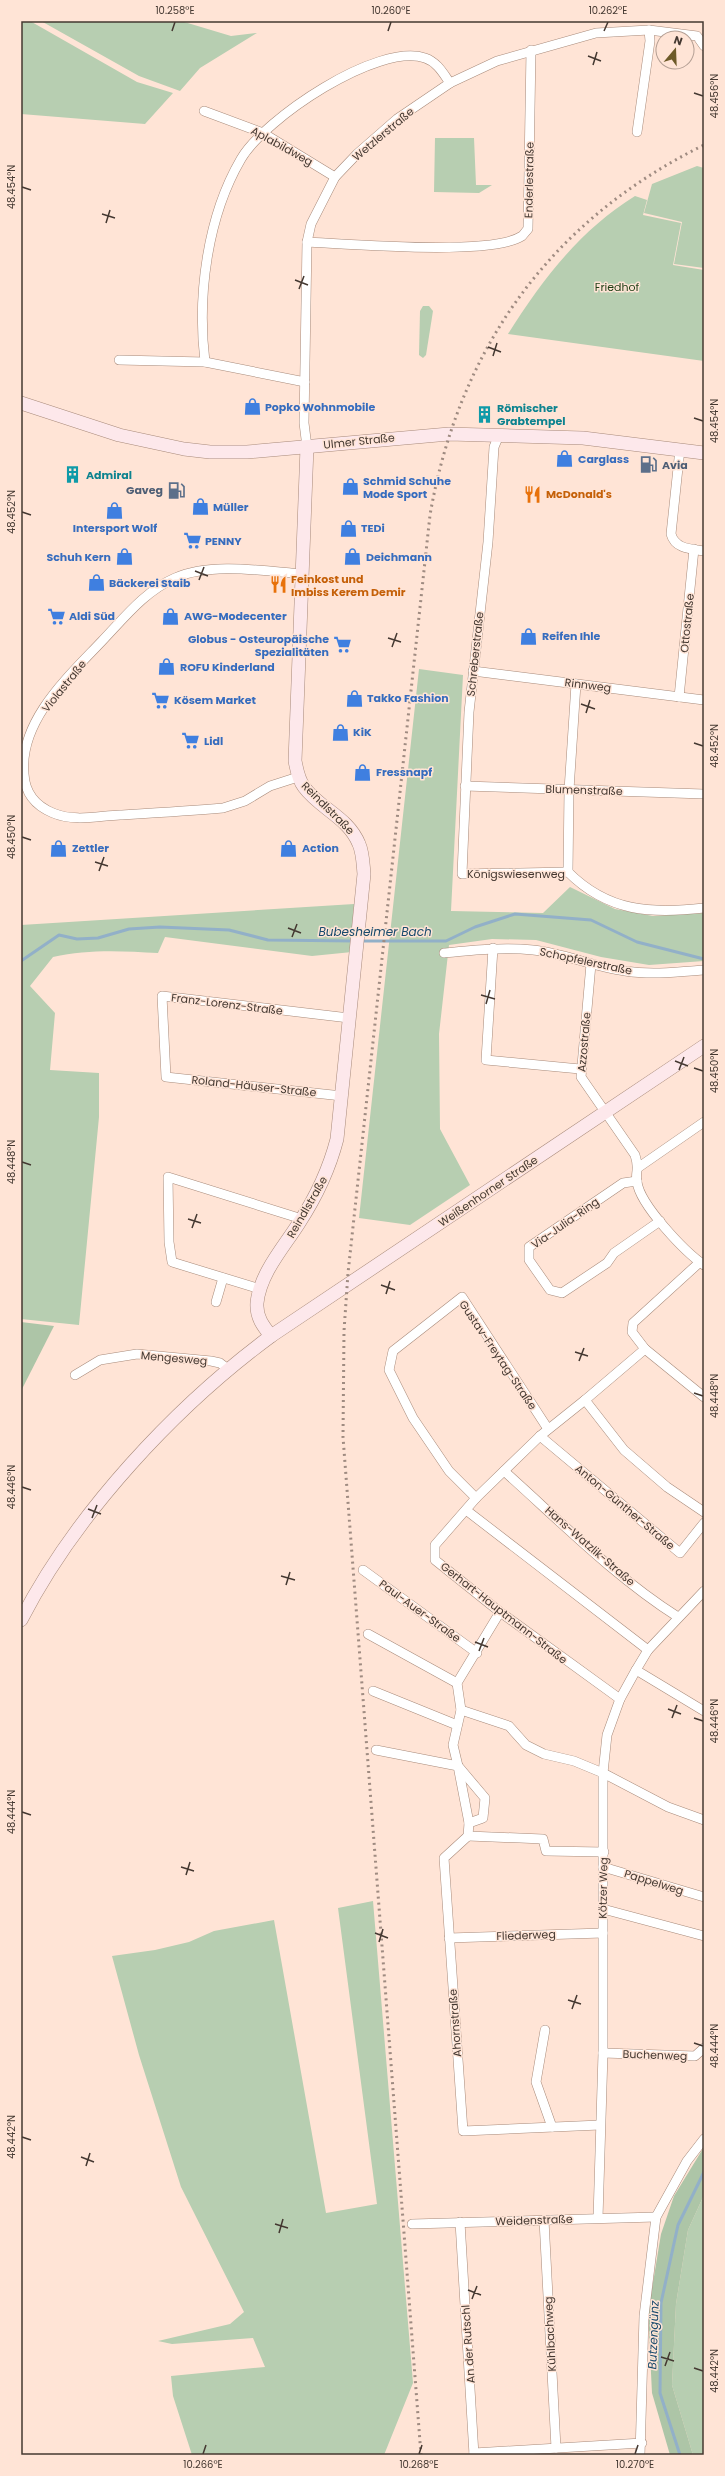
<svg xmlns="http://www.w3.org/2000/svg" width="725" height="2476" viewBox="0 0 725 2476" font-family="Poppins,sans-serif">
<rect width="100%" height="100%" fill="#ffe4d6"/>
<g fill="#b7ceb1">
<path d="M 21,21 L 30,21 L 137,82 L 173,93 L 145,124 L 21,114 Z"/>
<path d="M 41,21 L 181,21 L 231,36 L 257,33 L 200,68 L 180,91 L 139,76 Z"/>
<path d="M 435,138 L 474,138 L 476,185 L 492,185 L 479,193 L 434,192 Z"/>
<path d="M 697,166 L 704,168 L 704,268 L 674,264 L 682,222 L 644,213 L 652,184 Z"/>
<path d="M 635,196 L 647,200 L 643,215 L 681,223 L 673,265 L 704,270 L 704,361 L 508,334 C 542,280 580,230 635,196 Z"/>
<path d="M 423,306 L 429,306 L 433,311 L 426,355 L 423,358 L 419,355 L 420,311 Z"/>
<path d="M 419,669 L 463,675 L 451,911 L 543,913 L 570,887 L 615,909 L 653,916 L 704,913 L 704,961 L 649,965 L 601,957 L 536,940 L 492,939 L 449,945 L 439,1034 L 440,1129 L 470,1185 L 410,1225 L 359,1218 Z"/>
<path d="M 354,904 L 352,952 L 312,956 L 165,937 L 158,953 C 122,951 88,949 53,957 L 30,986 L 55,1013 L 50,1070 L 99,1073 L 99,1117 L 79,1325 L 21,1319 L 21,925 Z"/>
<path d="M 373,1901 L 413,2383 L 384,2455 L 192,2455 L 173,2396 L 171,2376 L 265,2367 L 253,2338 L 172,2344 L 158,2341 L 230,2324 L 244,2312 L 181,2187 L 139,2055 L 112,1956 L 155,1950 L 189,1942 L 214,1931 L 274,1920 L 326,2213 L 377,2204 L 338,1908 Z"/>
<path d="M 704,2195 L 704,2455 L 693,2455 L 672,2385 L 676,2304 L 688,2230 Z"/>
</g>
<g fill="#adc5a7">
<path d="M 21,1322 L 54,1326 L 21,1391 Z"/>
<path d="M 704,2147 L 704,2195 L 688,2230 L 676,2304 L 672,2385 L 693,2455 L 670,2455 L 652,2393 L 648,2313 L 661,2234 L 674,2196 Z"/>
</g>
<g fill="none" stroke-linecap="round" stroke-linejoin="round">
<g stroke="#92b0c8" stroke-width="3">
<path d="M 361,941 L 446,941 L 475,927 L 515,914 L 591,920 L 637,942 L 704,959"/>
<path d="M 21,961 L 59,935 L 77,939 L 98,938 L 129,929 L 160,927 L 229,930 L 268,940 L 354,941"/>
<path d="M 680,2455 L 660,2393 L 661,2303 L 678,2225 L 704,2172"/>
</g>
<defs>
<g id="street">
<path d="M 204,111 L 263,133 L 335,177"/>
<path d="M 637,132 L 650,41 L 649,30"/>
<path d="M 307,242 C 349,244 492,256 522,236 C 524,234 526,231 528,229 L 531,50"/>
<path d="M 119,360 L 205,362 L 305,382"/>
<path d="M 205,362 C 197,296 207,217 241,159 C 264,119 378,42 425,58 C 437,62 443,73 450,83"/>
<path d="M 499,435 L 494,447 L 488,542 L 469,712 L 462,874 L 568,872 C 608,912 651,914 704,908"/>
<path d="M 307,447 L 304,423 L 307,242 L 311,224 L 335,177 L 357,154 L 397,119 L 450,83 L 497,61 L 596,33 L 649,30 L 697,36 L 704,46"/>
<path d="M 680,449 L 671,534 C 675,549 691,549 704,551"/>
<path d="M 473,671 L 704,700"/>
<path d="M 679,697 L 694,549"/>
<path d="M 298,777 L 270,786 L 245,801 L 223,808 C 189,811 154,813 120,815 C 98,816 74,822 53,813 C 36,806 25,793 24,774 C 19,721 68,677 102,641 C 124,618 145,591 175,578 C 211,562 264,571 303,574"/>
<path d="M 465,786 L 704,794"/>
<path d="M 568,872 L 569,790 L 576,684"/>
<path d="M 493,948 L 486,1060 L 580,1069"/>
<path d="M 444,953 C 474,950 503,947 533,950 C 564,953 593,967 625,971 C 651,975 678,972 704,970"/>
<path d="M 591,964 L 581,1077 L 635,1155 C 640,1170 635,1170 637,1182 C 640,1205 685,1252 704,1265"/>
<path d="M 342,1096 L 166,1077 L 162,996 L 349,1018"/>
<path d="M 639,1167 L 704,1122"/>
<path d="M 637,1181 L 623,1183 L 529,1247 L 529,1260 L 550,1290 L 562,1293 L 607,1263 L 614,1253 L 660,1221"/>
<path d="M 700,1262 L 633,1323 L 632,1332 L 645,1349 L 704,1397"/>
<path d="M 260,1289 L 172,1262 L 169,1242 L 168,1177 L 302,1219"/>
<path d="M 216,1302 L 223,1278"/>
<path d="M 645,1349 L 585,1400 L 624,1450 L 667,1487 L 704,1512"/>
<path d="M 75,1375 L 100,1360 L 137,1354 L 211,1361 L 220,1363 L 228,1369"/>
<path d="M 585,1400 L 540,1436 L 476,1498 L 435,1545 L 435,1560 L 500,1612 L 620,1699"/>
<path d="M 540,1436 L 680,1553 L 704,1523"/>
<path d="M 504,1471 C 560,1521 615,1577 678,1617"/>
<path d="M 476,1498 L 449,1471 L 413,1418 L 389,1370 L 393,1351 L 462,1297 L 548,1429"/>
<path d="M 466,1510 L 648,1650"/>
<path d="M 363,1570 L 477,1653"/>
<path d="M 368,1634 L 457,1683"/>
<path d="M 636,1670 L 704,1711"/>
<path d="M 373,1691 L 457,1725"/>
<path d="M 461,1710 L 509,1726 L 526,1745 L 544,1754 L 574,1761 L 603,1773 L 668,1807 L 704,1820"/>
<path d="M 376,1750 L 458,1766 L 469,1823 L 468,1836"/>
<path d="M 469,1823 L 483,1818 L 485,1798 L 458,1766 L 453,1745 L 461,1710 L 457,1683 L 500,1612"/>
<path d="M 468,1836 L 444,1858 L 463,2131 L 600,2125"/>
<path d="M 468,1836 L 543,1839 L 546,1851 L 604,1852"/>
<path d="M 603,1867 L 704,1897"/>
<path d="M 603,1909 L 704,1936"/>
<path d="M 449,1938 L 603,1933"/>
<path d="M 545,2030 L 536,2082 L 552,2127"/>
<path d="M 603,2053 L 695,2056 L 704,2048"/>
<path d="M 598,2218 L 603,2053 L 603,1773 L 607,1735 L 620,1699 L 636,1670 L 648,1650 L 704,1591"/>
<path d="M 544,2220 L 556,2448"/>
<path d="M 460,2222 L 474,2455"/>
<path d="M 412,2224 L 656,2217"/>
<path d="M 474,2453 L 642,2443"/>
<path d="M 640,2455 L 644,2316 L 656,2217 L 687,2161 L 704,2139"/>
</g>
<g id="secondary">
<path d="M 21,403 L 119,435 L 184,449 L 210,452 L 247,452 L 449,434 L 583,438 L 704,453"/>
<path d="M 271,1336 C 263,1326 256,1317 257,1303 C 260,1273 284,1247 299,1223 C 316,1197 329,1170 337,1139 L 364,874 C 363,864 363,853 359,844 C 348,817 320,809 304,787 C 298,779 297,770 295,761 L 307,447"/>
<path d="M 21,1620 C 76,1513 175,1407 271,1336 L 704,1046"/>
</g>
</defs>
<use href="#street" stroke="#a88a7a" stroke-width="10"/>
<use href="#secondary" stroke="#a88a7a" stroke-width="14"/>
<use href="#street" stroke="#fff" stroke-width="9"/>
<use href="#secondary" stroke="#fde8eb" stroke-width="13"/>
<path stroke="#9f8b81" stroke-width="3" stroke-dasharray="2 4" stroke-linecap="butt" d="M 421,2455 L 343,1437 L 344,1331 L 348,1273 L 430,515 C 459,348 551,220 704,145"/>
</g>
<path fill="none" stroke="#443831" stroke-width="1.5" d="M 172,31 L 175,22M 388,31 L 391,22M 604,31 L 608,22M 588,56 L 601,61M 593,65 L 597,52M 694,93 L 703,96M 22,187 L 31,190M 102,214 L 115,218M 106,223 L 110,210M 295,280 L 308,285M 299,289 L 304,276M 488,347 L 501,352M 493,356 L 497,343M 694,418 L 703,421M 22,512 L 31,515M 195,571 L 208,576M 199,580 L 204,567M 388,638 L 401,642M 392,647 L 397,633M 581,704 L 595,709M 586,713 L 590,700M 694,743 L 703,746M 22,837 L 31,840M 95,862 L 108,866M 99,871 L 104,857M 288,928 L 301,933M 292,937 L 297,924M 481,995 L 495,999M 486,1004 L 490,990M 675,1061 L 688,1066M 694,1068 L 703,1071M 679,1070 L 684,1057M 22,1162 L 31,1165M 188,1219 L 201,1223M 192,1228 L 197,1214M 381,1285 L 395,1290M 386,1294 L 390,1281M 575,1352 L 588,1356M 579,1361 L 584,1348M 694,1393 L 703,1396M 22,1487 L 31,1490M 88,1509 L 101,1514M 92,1518 L 97,1505M 281,1576 L 295,1580M 286,1585 L 290,1572M 475,1642 L 488,1647M 479,1651 L 484,1638M 668,1709 L 681,1714M 672,1718 L 677,1705M 694,1718 L 703,1721M 22,1812 L 31,1815M 181,1867 L 194,1871M 186,1875 L 190,1862M 375,1933 L 388,1938M 379,1942 L 383,1929M 568,2000 L 581,2004M 572,2009 L 577,1995M 694,2043 L 703,2046M 22,2137 L 31,2140M 81,2157 L 94,2162M 86,2166 L 90,2153M 275,2224 L 288,2228M 279,2233 L 283,2219M 468,2290 L 481,2295M 472,2299 L 477,2286M 661,2357 L 674,2361M 665,2366 L 670,2352M 694,2368 L 703,2371M 203,2454 L 206,2445M 419,2454 L 422,2445M 635,2454 L 638,2445"/>
<defs>
<symbol id="shop-bare" viewBox="-9 -9 18 18"><path d="M-5-2.5h2.3a2.7 3.5 0 0 1 5.4 0H5L5.5 6h-11ZM-1.5-2.5h3a1.5 2.3 0 0 0-3 0Z" fill="#3f7fe0" stroke="#ffe4d6" stroke-width="2.5" paint-order="stroke"/></symbol>
<symbol id="building-bare" viewBox="-9 -9 18 18"><path d="M-4-6H4V6H1V3H-1V6H-4ZM-2.5-4.3h1.7v1.8h-1.7ZM.8-4.3h1.7v1.8H.8ZM-2.5-1h1.7V.8h-1.7ZM.8-1h1.7V.8H.8Z" fill="#0f9aa8" stroke="#ffe4d6" stroke-width="2.5" paint-order="stroke"/></symbol>
<symbol id="fuel-bare" viewBox="-9 -9 18 18"><path d="M-5.5-6h7V0h2V4h1.3V-2.5L3-4.5l.8-.8L6-3V5H2.5V1h-1V6h-7ZM-4.2-4.7v3.2H.2V-4.7Z" fill="#5c6f8a" stroke="#ffe4d6" stroke-width="2.5" paint-order="stroke"/></symbol>
<symbol id="restaurant-bare" viewBox="-9 -9 18 18"><path d="M-5-6h1v4h1v-4h1v4h1v-4h1v5L-1.5 .5V6h-2V.5L-5-1ZM5-6V6H3V1.5H1.5Q1.5-4 5-6Z" fill="#e8710a" stroke="#ffe4d6" stroke-width="2.5" paint-order="stroke"/></symbol>
<symbol id="supermarket-bare" viewBox="-9 -9 18 18"><path d="M-6-5.5h2.5l.6 2H6L4.5 2H-2.5L-4.4-4H-6ZM-1.5 3.2a1.3 1.3 0 1 0 .1 0ZM3 3.2a1.3 1.3 0 1 0 .1 0Z" fill="#3f7fe0" stroke="#ffe4d6" stroke-width="2.5" paint-order="stroke"/></symbol>
</defs>
<g fill-rule="evenodd">
<use href="#shop-bare" x="240" y="394" width="25" height="25"/>
<use href="#building-bare" x="472" y="402" width="25" height="25"/>
<use href="#shop-bare" x="552" y="446" width="25" height="25"/>
<use href="#fuel-bare" x="636" y="452" width="25" height="25"/>
<use href="#building-bare" x="60" y="462" width="25" height="25"/>
<use href="#shop-bare" x="338" y="474" width="25" height="25"/>
<use href="#fuel-bare" x="164" y="478" width="25" height="25"/>
<use href="#restaurant-bare" x="520" y="482" width="25" height="25"/>
<use href="#shop-bare" x="188" y="494" width="25" height="25"/>
<use href="#shop-bare" x="102" y="498" width="25" height="25"/>
<use href="#shop-bare" x="336" y="516" width="25" height="25"/>
<use href="#supermarket-bare" x="180" y="528" width="25" height="25"/>
<use href="#shop-bare" x="112" y="544" width="25" height="25"/>
<use href="#shop-bare" x="340" y="544" width="25" height="25"/>
<use href="#shop-bare" x="84" y="570" width="25" height="25"/>
<use href="#restaurant-bare" x="266" y="572" width="25" height="25"/>
<use href="#supermarket-bare" x="44" y="604" width="25" height="25"/>
<use href="#shop-bare" x="158" y="604" width="25" height="25"/>
<use href="#shop-bare" x="516" y="624" width="25" height="25"/>
<use href="#supermarket-bare" x="330" y="632" width="25" height="25"/>
<use href="#shop-bare" x="154" y="654" width="25" height="25"/>
<use href="#shop-bare" x="342" y="686" width="25" height="25"/>
<use href="#supermarket-bare" x="148" y="688" width="25" height="25"/>
<use href="#shop-bare" x="328" y="720" width="25" height="25"/>
<use href="#supermarket-bare" x="178" y="728" width="25" height="25"/>
<use href="#shop-bare" x="350" y="760" width="25" height="25"/>
<use href="#shop-bare" x="46" y="836" width="25" height="25"/>
<use href="#shop-bare" x="276" y="836" width="25" height="25"/>
</g>
<g text-anchor="middle" dominant-baseline="central" stroke-width="3" stroke-linejoin="round" paint-order="stroke">
<g font-size="11" fill="#443831" stroke="#ffe4d6">
<text transform="translate(383 134) rotate(-40)">Wetzlerstraße</text>
<text transform="translate(282 146) rotate(29)">Aplabildweg</text>
<text transform="translate(529 180) rotate(-89)">Enderlestraße</text>
<text transform="translate(359 441) rotate(-6)">Ulmer Straße</text>
<text transform="translate(687 623) rotate(-84)">Ottostraße</text>
<text transform="translate(475 654) rotate(-84)">Schreberstraße</text>
<text transform="translate(588 685) rotate(7)">Rinnweg</text>
<text transform="translate(64 686) rotate(-51)">Violastraße</text>
<text transform="translate(584 790) rotate(2)">Blumenstraße</text>
<text transform="translate(328 808) rotate(45)">Reindlstraße</text>
<text x="516" y="874">Königswiesenweg</text>
<text transform="translate(586 961) rotate(12)">Schopfelerstraße</text>
<text transform="translate(227 1004) rotate(7)">Franz-Lorenz-Straße</text>
<text transform="translate(584 1042) rotate(-85)">Azzostraße</text>
<text transform="translate(254 1086) rotate(6)">Roland-Häuser-Straße</text>
<text transform="translate(488 1191) rotate(-34)">Weißenhorner Straße</text>
<text transform="translate(307 1207) rotate(-60)">Reindlstraße</text>
<text transform="translate(565 1223) rotate(-35)">Via-Julia-Ring</text>
<text transform="translate(498 1355) rotate(56)">Gustav-Freytag-Straße</text>
<text transform="translate(174 1358) rotate(5)">Mengesweg</text>
<text transform="translate(625 1507) rotate(40)">Anton-Günther-Straße</text>
<text transform="translate(590 1546) rotate(41)">Hans-Watzlik-Straße</text>
<text transform="translate(420 1611) rotate(36)">Paul-Auer-Straße</text>
<text transform="translate(504 1613) rotate(38)">Gerhart-Hauptmann-Straße</text>
<text transform="translate(654 1882) rotate(17)">Pappelweg</text>
<text transform="translate(603 1888) rotate(-89)">Kötzer Weg</text>
<text transform="translate(526 1935) rotate(-2)">Fliederweg</text>
<text transform="translate(455 2023) rotate(-94)">Ahornstraße</text>
<text transform="translate(655 2055) rotate(2)">Buchenweg</text>
<text transform="translate(534 2220) rotate(-2)">Weidenstraße</text>
<text transform="translate(550 2334) rotate(-93)">Kühlbachweg</text>
<text transform="translate(468 2344) rotate(-94)">An der Rutschl</text>
</g>
<g font-size="11" fill="#1c3d13" stroke="#ffe4d6">
<text x="617" y="287">Friedhof</text>
</g>
<g font-size="11" font-weight="bold" fill="#366cbe" stroke="#ffe4d6" text-anchor="start">
<text x="265" y="407">Popko Wohnmobile</text>
<text x="578" y="459">Carglass</text>
<text x="363" y="481">Schmid Schuhe<tspan x="363" dy="13">Mode Sport</tspan></text>
<text x="213" y="507">Müller</text>
<text x="115" y="528" text-anchor="middle">Intersport Wolf</text>
<text x="361" y="528">TEDi</text>
<text x="205" y="541">PENNY</text>
<text x="111" y="557" text-anchor="end">Schuh Kern</text>
<text x="366" y="557">Deichmann</text>
<text x="109" y="583">Bäckerei Staib</text>
<text x="69" y="616">Aldi Süd</text>
<text x="184" y="616">AWG-Modecenter</text>
<text x="542" y="636">Reifen Ihle</text>
<text x="329" y="639" text-anchor="end">Globus - Osteuropäische<tspan x="329" dy="13">Spezialitäten</tspan></text>
<text x="180" y="667">ROFU Kinderland</text>
<text x="367" y="698">Takko Fashion</text>
<text x="174" y="700">Kösem Market</text>
<text x="353" y="732">KiK</text>
<text x="204" y="741">Lidl</text>
<text x="376" y="772">Fressnapf</text>
<text x="72" y="848">Zettler</text>
<text x="302" y="848">Action</text>
</g>
<g font-size="11" font-weight="bold" fill="#0d838f" stroke="#ffe4d6" text-anchor="start">
<text x="497" y="408">Römischer<tspan x="497" dy="13">Grabtempel</tspan></text>
<text x="86" y="475">Admiral</text>
</g>
<g font-size="11" font-weight="bold" fill="#4e5e75" stroke="#ffe4d6" text-anchor="start">
<text x="662" y="465">Avia</text>
<text x="163" y="490" text-anchor="end">Gaveg</text>
</g>
<g font-size="11" font-weight="bold" fill="#c56008" stroke="#ffe4d6" text-anchor="start">
<text x="546" y="494">McDonald's</text>
<text x="291" y="579">Feinkost und<tspan x="291" dy="13">Imbiss Kerem Demir</tspan></text>
</g>
<g font-size="12" font-style="italic" fill="#184a6c" stroke="#ffe4d6">
<text x="375" y="931">Bubesheimer Bach</text>
<text transform="translate(653 2335) rotate(-88)">Butzengünz</text>
</g>
</g>
<rect width="725" height="2476" fill="none" stroke="#ffe4d6" stroke-width="44"/>
<g transform="translate(675 50) rotate(19)"><circle r="19" fill="#ffe4d6" stroke="#b49f94"/>
<path d="M0-3L7 15L0 10L-7 15Z" fill="#6d5a28"/>
<text y="-6" font-size="11" font-weight="bold" text-anchor="middle" fill="#443831">N</text>
</g>
<rect x="22" y="22" width="681" height="2432" fill="none" stroke="#443831" stroke-width="1.5"/>
<g font-size="10" text-anchor="middle" fill="#443831">
<text x="175" y="14">10.258°E</text>
<text x="391" y="14">10.260°E</text>
<text x="608" y="14">10.262°E</text>
<text transform="translate(714 96) rotate(-90)" y="4">48.456°N</text>
<text transform="translate(11 187) rotate(-90)" y="4">48.454°N</text>
<text transform="translate(714 421) rotate(-90)" y="4">48.454°N</text>
<text transform="translate(11 512) rotate(-90)" y="4">48.452°N</text>
<text transform="translate(714 746) rotate(-90)" y="4">48.452°N</text>
<text transform="translate(11 837) rotate(-90)" y="4">48.450°N</text>
<text transform="translate(714 1071) rotate(-90)" y="4">48.450°N</text>
<text transform="translate(11 1162) rotate(-90)" y="4">48.448°N</text>
<text transform="translate(714 1396) rotate(-90)" y="4">48.448°N</text>
<text transform="translate(11 1487) rotate(-90)" y="4">48.446°N</text>
<text transform="translate(714 1721) rotate(-90)" y="4">48.446°N</text>
<text transform="translate(11 1812) rotate(-90)" y="4">48.444°N</text>
<text transform="translate(714 2046) rotate(-90)" y="4">48.444°N</text>
<text transform="translate(11 2137) rotate(-90)" y="4">48.442°N</text>
<text transform="translate(714 2371) rotate(-90)" y="4">48.442°N</text>
<text x="203" y="2468">10.266°E</text>
<text x="419" y="2468">10.268°E</text>
<text x="635" y="2468">10.270°E</text>
</g>
</svg>
